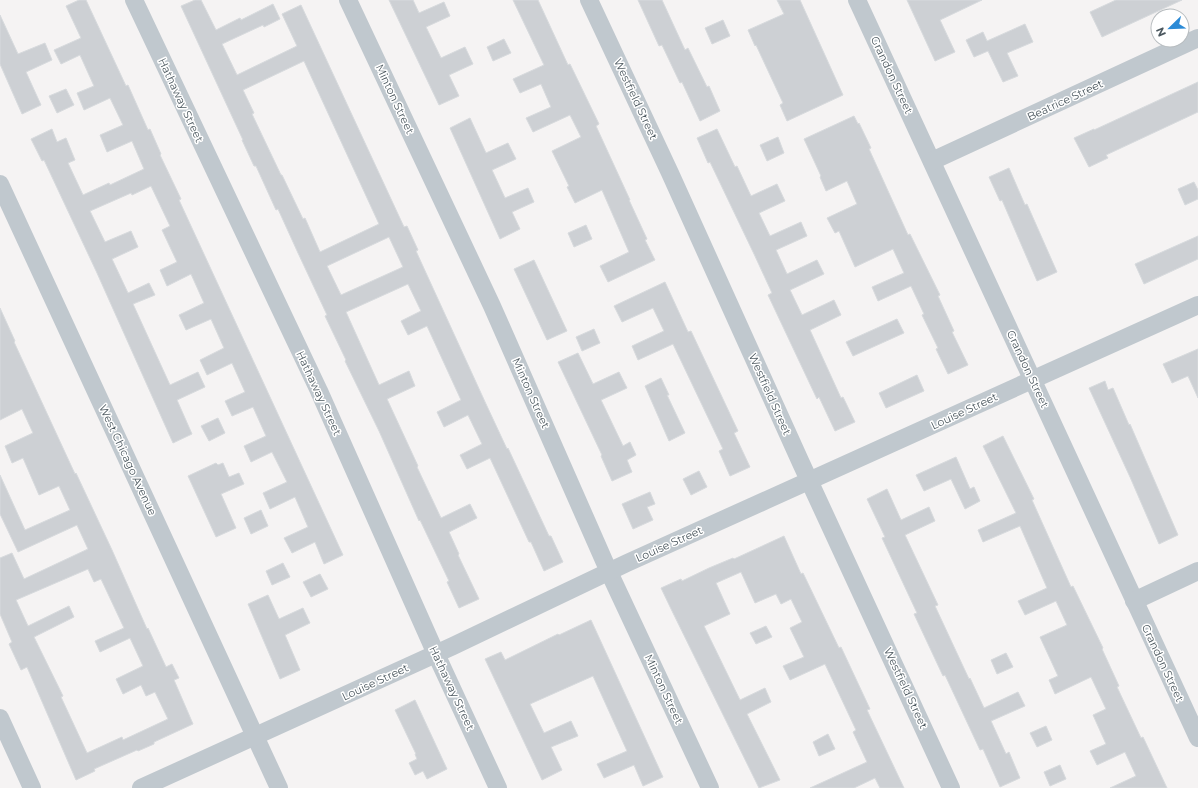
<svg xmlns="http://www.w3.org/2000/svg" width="1198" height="788" viewBox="0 0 1198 788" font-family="Montserrat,sans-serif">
<rect width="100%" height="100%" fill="#f5f3f3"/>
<g fill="#cdd0d4" stroke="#d7dadd" fill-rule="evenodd">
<path d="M 79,0 L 86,0 L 126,86 L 128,85 L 148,130 L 150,129 L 161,154 L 160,155 L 181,199 L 179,200 L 343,555 L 324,564 L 315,542 L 292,553 L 284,538 L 308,527 L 295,497 L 270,509 L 263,493 L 287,482 L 272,452 L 251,462 L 244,446 L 266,436 L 253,407 L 232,416 L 225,401 L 245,392 L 232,363 L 207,375 L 200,360 L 224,348 L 211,319 L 186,330 L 179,315 L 204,303 L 191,274 L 167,286 L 160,270 L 177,262 L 162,230 L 170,226 L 151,186 L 132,195 L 131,193 L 90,211 L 105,242 L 131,231 L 138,247 L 112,259 L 128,293 L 149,283 L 155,295 L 133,304 L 170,385 L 198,372 L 205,387 L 177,400 L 192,434 L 173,443 L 97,273 L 44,160 L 42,161 L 31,139 L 52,129 L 57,142 L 66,138 L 75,160 L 68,163 L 83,195 L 109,183 L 110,185 L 144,169 L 132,141 L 107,152 L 100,135 L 123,125 L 110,98 L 84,110 L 77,93 L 94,86 L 80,55 L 61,64 L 54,50 L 81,38 L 66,6 Z"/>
<path d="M 195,0 L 201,0 L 216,30 L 240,18 L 241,20 L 273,4 L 280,19 L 264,27 L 263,25 L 222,44 L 237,75 L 297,46 L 282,14 L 301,5 L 404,227 L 407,226 L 418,250 L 416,251 L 486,404 L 507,449 L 508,448 L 549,536 L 551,536 L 563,562 L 544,571 L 531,542 L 529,542 L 490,458 L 467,469 L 460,455 L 482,444 L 468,415 L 444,427 L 437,412 L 461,400 L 427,326 L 408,335 L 401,321 L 421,311 L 408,284 L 346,312 L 379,385 L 409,371 L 415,386 L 387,399 L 418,466 L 417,467 L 441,518 L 470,504 L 477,518 L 449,532 L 459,554 L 458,555 L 479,599 L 459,608 L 447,582 L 449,581 L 420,520 L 419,521 L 379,431 L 345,361 L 346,360 L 325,316 L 327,315 L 298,253 L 278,209 L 276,210 L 256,166 L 254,166 L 242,140 L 243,140 L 181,6 ZM 304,61 L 379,224 L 320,252 L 305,218 L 303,219 L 282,175 L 281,175 L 252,114 L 254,113 L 243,90 ZM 389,237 L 403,267 L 341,295 L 327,266 Z"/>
<path d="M 389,0 L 413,0 L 419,13 L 444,2 L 450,16 L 426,27 L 441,58 L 465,47 L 473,64 L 449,75 L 459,96 L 439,105 Z"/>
<path d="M 513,0 L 538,0 L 568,65 L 570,64 L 599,124 L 596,126 L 630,200 L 629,200 L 647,239 L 645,240 L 655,260 L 608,282 L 600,266 L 629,252 L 602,190 L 575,203 L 567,187 L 569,186 L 552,151 L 581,137 L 570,115 L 533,132 L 526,118 L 551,107 L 541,84 L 520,93 L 513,79 L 544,65 Z"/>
<path d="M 638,0 L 662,0 L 685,50 L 688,48 L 707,87 L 709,86 L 720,111 L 700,121 L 682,82 L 680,83 L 662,45 L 659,46 Z"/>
<path d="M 777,0 L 800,0 L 843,95 L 787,121 L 780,105 L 783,103 L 756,45 L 755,46 L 748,30 L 784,14 Z"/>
<path d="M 907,0 L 982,0 L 940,20 L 955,52 L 935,61 Z"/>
<path d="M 1116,0 L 1182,0 L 1102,37 L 1090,12 Z"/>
<path d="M 0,15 L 18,54 L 45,43 L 52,60 L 26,72 L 41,105 L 22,114 L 0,64 Z"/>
<path d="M 723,20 L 730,36 L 712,44 L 705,28 Z"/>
<path d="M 1025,24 L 1033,42 L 1007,53 L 1018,76 L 1003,82 L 988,51 L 974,57 L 966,40 L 983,32 L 987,41 Z"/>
<path d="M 504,39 L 511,53 L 493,61 L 487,47 Z"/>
<path d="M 1198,82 L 1198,112 L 1106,155 L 1108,158 L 1089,167 L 1074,138 L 1094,129 L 1094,130 Z"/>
<path d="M 66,89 L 74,105 L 57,113 L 49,96 Z"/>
<path d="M 854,116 L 858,124 L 859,123 L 871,148 L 869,149 L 908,235 L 910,234 L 940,295 L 938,296 L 954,331 L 952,332 L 968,365 L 948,374 L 936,349 L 938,348 L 922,315 L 924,314 L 911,286 L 878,301 L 872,287 L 904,273 L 893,249 L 855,267 L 839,231 L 835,233 L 827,218 L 857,204 L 847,181 L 826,191 L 820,177 L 821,176 L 804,139 Z"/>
<path d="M 470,118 L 486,153 L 508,143 L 516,159 L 492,170 L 505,198 L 528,188 L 534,202 L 512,212 L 520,229 L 500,239 L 450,128 Z"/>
<path d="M 717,129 L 735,167 L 737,166 L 751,196 L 777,184 L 785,201 L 759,213 L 770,236 L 801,222 L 807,236 L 776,250 L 787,274 L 817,260 L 824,274 L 790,290 L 802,315 L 834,300 L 841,315 L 810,330 L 841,398 L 843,397 L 855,422 L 835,431 L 819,397 L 817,399 L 768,295 L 772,293 L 754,254 L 710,162 L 708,163 L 697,138 Z"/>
<path d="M 778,137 L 784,153 L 767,161 L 760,145 Z"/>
<path d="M 1009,168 L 1025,205 L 1027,204 L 1057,272 L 1037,281 L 1002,200 L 1000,201 L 989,177 Z"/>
<path d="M 1194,182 L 1198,190 L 1198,199 L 1185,205 L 1178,189 Z"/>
<path d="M 586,225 L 592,239 L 574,247 L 568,233 Z"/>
<path d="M 1198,236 L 1198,259 L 1144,284 L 1135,264 Z"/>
<path d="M 534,260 L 567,331 L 547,340 L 514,269 Z"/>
<path d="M 665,282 L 688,332 L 691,331 L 738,431 L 734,433 L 750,467 L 730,476 L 719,451 L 723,449 L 673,344 L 638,360 L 632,346 L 664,331 L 653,308 L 622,322 L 614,306 Z"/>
<path d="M 0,308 L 15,341 L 14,342 L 75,474 L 76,473 L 112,550 L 147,629 L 148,628 L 166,667 L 172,664 L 179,678 L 174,680 L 193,724 L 154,742 L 154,744 L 138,751 L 137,750 L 94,769 L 95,771 L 76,780 L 27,667 L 21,670 L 9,644 L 12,642 L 0,614 L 0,558 L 12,553 L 24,579 L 88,549 L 77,525 L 18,552 L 0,514 L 0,475 L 25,530 L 70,510 L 59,486 L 39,495 L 23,458 L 12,463 L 5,446 L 33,433 L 22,409 L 0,420 ZM 88,569 L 94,582 L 101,579 L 124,628 L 95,641 L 100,652 L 130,638 L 143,666 L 116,679 L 123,694 L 141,685 L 146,696 L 155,692 L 168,719 L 123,740 L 122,737 L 87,753 L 61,697 L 63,696 L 34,637 L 74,617 L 69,606 L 28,626 L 16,600 Z"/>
<path d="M 897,319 L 904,333 L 853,356 L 846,342 Z"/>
<path d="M 594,329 L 600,343 L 582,351 L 576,337 Z"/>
<path d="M 1198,349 L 1198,398 L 1188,376 L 1172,383 L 1163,364 Z"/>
<path d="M 578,353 L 593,384 L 619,372 L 627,388 L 601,400 L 623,446 L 630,442 L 636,455 L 627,460 L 632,472 L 612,481 L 601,456 L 602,455 L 558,362 Z"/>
<path d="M 917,375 L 924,391 L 886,408 L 879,393 Z"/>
<path d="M 661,378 L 669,395 L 667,395 L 685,433 L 669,441 L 645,386 Z"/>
<path d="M 1105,381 L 1108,390 L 1113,388 L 1129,425 L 1130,424 L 1178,535 L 1159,544 L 1130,477 L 1089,388 Z"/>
<path d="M 218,418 L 225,433 L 209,441 L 201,426 Z"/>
<path d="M 1003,436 L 1034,499 L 1032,500 L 1071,587 L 1073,586 L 1103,648 L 1102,649 L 1119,686 L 1117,687 L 1141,738 L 1143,737 L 1167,788 L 1110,788 L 1136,776 L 1125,752 L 1097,765 L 1090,751 L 1106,744 L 1093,715 L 1106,709 L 1091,677 L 1055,694 L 1049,680 L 1058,676 L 1040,637 L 1067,625 L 1056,601 L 1025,615 L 1018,601 L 1047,588 L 1020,526 L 983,542 L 978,530 L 1016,513 L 983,446 Z"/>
<path d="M 956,457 L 970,489 L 974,487 L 980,501 L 965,509 L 951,479 L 924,491 L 916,475 Z"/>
<path d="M 216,463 L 218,465 L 223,463 L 229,477 L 239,473 L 244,484 L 221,494 L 236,528 L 216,537 L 188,476 Z"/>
<path d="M 699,471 L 707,487 L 691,495 L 683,479 Z"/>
<path d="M 887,489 L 901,520 L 929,507 L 935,521 L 905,535 L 938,605 L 935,606 L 969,679 L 970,678 L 984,708 L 1018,692 L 1025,706 L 991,721 L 1006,754 L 1009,752 L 1020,778 L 1000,787 L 983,749 L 980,750 L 945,675 L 943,676 L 914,614 L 917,613 L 882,538 L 885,537 L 867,499 Z"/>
<path d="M 650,492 L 655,504 L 647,507 L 653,520 L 633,529 L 622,504 Z"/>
<path d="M 261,510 L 268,526 L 251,534 L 244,518 Z"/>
<path d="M 784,536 L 801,574 L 803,573 L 839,648 L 841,647 L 870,709 L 867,710 L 904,788 L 880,788 L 875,778 L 854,788 L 810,788 L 867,762 L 853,732 L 856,730 L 825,664 L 790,680 L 783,666 L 804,657 L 790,628 L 802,622 L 791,599 L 781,604 L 776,594 L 755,603 L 741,572 L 716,583 L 730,614 L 704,626 L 740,700 L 765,688 L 771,702 L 747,714 L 780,780 L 759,788 L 673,613 L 661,588 L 681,579 L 682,581 L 709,568 L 733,558 L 734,559 Z"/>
<path d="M 283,563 L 290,577 L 272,585 L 266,571 Z"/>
<path d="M 320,574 L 328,589 L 311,597 L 303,582 Z"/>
<path d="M 268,595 L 279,619 L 303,608 L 310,623 L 285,635 L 300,670 L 280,679 L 248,604 Z"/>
<path d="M 591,620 L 663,777 L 643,786 L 634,765 L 604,778 L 597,764 L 627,751 L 593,676 L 530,704 L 544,733 L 571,721 L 578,736 L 551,747 L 562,770 L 542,780 L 485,659 L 501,652 L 505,660 L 558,634 L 559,635 Z"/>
<path d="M 766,626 L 772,637 L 756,644 L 750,633 Z"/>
<path d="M 1006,653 L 1013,667 L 997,674 L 991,660 Z"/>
<path d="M 415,700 L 447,769 L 427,779 L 423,771 L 415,775 L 409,763 L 417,759 L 415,754 L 416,754 L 395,710 Z"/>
<path d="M 1046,726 L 1052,740 L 1037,747 L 1030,733 Z"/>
<path d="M 828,734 L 835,749 L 819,756 L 813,742 Z"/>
<path d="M 1060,765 L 1066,779 L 1050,786 L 1044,772 Z"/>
</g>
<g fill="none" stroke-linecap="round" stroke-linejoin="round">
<g stroke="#c0c8ce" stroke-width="18">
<path d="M 134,0 L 319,391 L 436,654 L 498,788"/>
<path d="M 348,0 L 492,306 L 609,572 L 710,788"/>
<path d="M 589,0 L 670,173 L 801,463 L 951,788"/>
<path d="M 857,0 L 1198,738"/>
<path d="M 932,161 L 1198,38"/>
<path d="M 0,184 L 279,788"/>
<path d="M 1134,601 L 1198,571"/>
<path d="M 0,718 L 32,788"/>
<path d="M 141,788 L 453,646 L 627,563 L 1198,305"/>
</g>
</g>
<g text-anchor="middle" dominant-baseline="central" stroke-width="3" stroke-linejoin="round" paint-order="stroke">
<g font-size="11" fill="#4c585f" stroke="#fff">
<text transform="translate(892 75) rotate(65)">Grandon Street</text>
<text transform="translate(395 99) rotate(65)">Minton Street</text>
<text transform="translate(636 99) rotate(65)">Westfield Street</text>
<text transform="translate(181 100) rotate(65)">Hathaway Street</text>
<text transform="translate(1065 100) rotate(-25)">Beatrice Street</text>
<text transform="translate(1028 369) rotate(65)">Grandon Street</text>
<text transform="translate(319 393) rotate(65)">Hathaway Street</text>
<text transform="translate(531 393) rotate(66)">Minton Street</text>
<text transform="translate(770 394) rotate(66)">Westfield Street</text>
<text transform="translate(964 411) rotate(-25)">Louise Street</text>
<text transform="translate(128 460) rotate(65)">West Chicago Avenue</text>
<text transform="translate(669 544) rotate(-24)">Louise Street</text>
<text transform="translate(1163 663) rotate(65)">Grandon Street</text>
<text transform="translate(375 682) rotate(-25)">Louise Street</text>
<text transform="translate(452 688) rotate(65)">Hathaway Street</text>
<text transform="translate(906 688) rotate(65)">Westfield Street</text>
<text transform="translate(664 689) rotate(65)">Minton Street</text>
</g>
</g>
<g transform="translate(1170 28) rotate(247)"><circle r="19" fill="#ffffff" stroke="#b7bcbf"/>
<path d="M0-3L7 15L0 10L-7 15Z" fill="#2b8ad6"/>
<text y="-6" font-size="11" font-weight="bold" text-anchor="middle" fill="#4c585f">N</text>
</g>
</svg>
